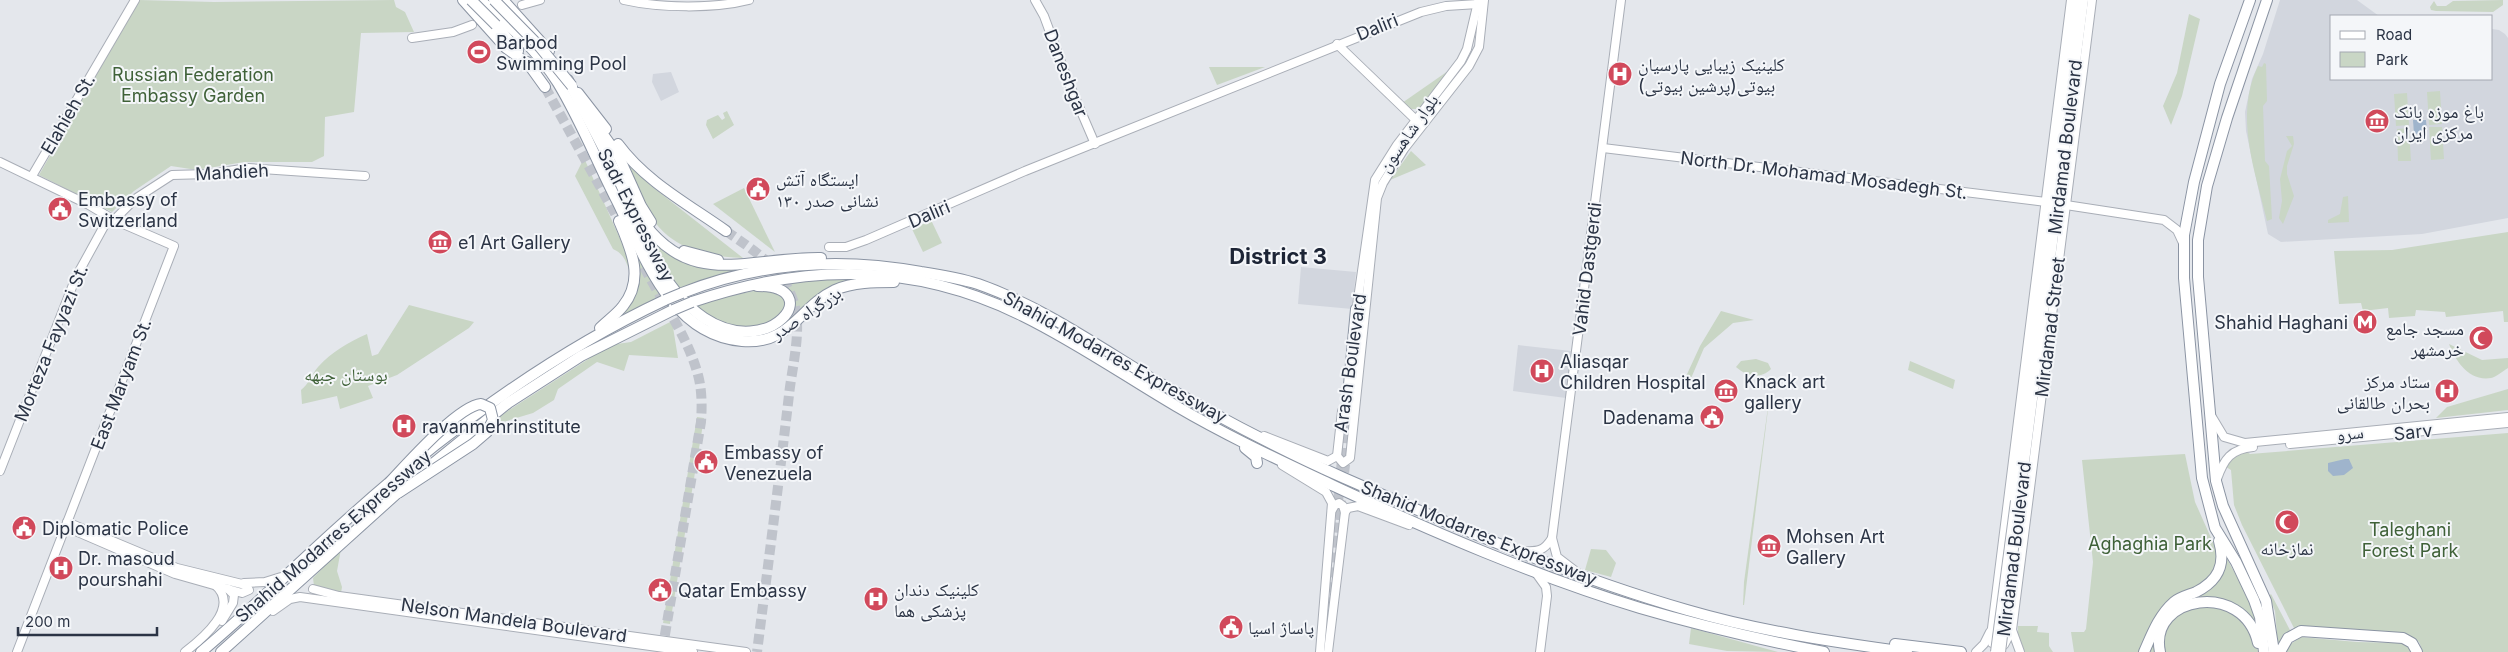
<svg xmlns="http://www.w3.org/2000/svg" width="2508" height="652" viewBox="0 0 2508 652" font-family="Inter,'Noto Naskh Arabic',sans-serif">
<rect width="100%" height="100%" fill="#e4e7ec"/>
<g fill="#d2d6de">
<path d="M 2280,0 L 2357,0 L 2379,16 L 2332,16 L 2332,79 L 2492,79 L 2492,29 L 2499,30 L 2505,34 L 2508,38 L 2508,218 L 2422,234 L 2281,242 L 2268,234 L 2246,131 L 2245,112 L 2252,79 L 2263,54 Z"/>
<path d="M 671,72 L 679,92 L 661,101 L 652,82 L 653,74 Z"/>
<path d="M 1301,267 L 1356,272 L 1352,309 L 1298,304 Z"/>
<path d="M 1518,345 L 1571,351 L 1566,398 L 1513,391 Z"/>
</g>
<g fill="#c9d6c5">
<path d="M 139,0 L 214,2 L 394,0 L 396,7 L 405,12 L 414,32 L 361,33 L 354,112 L 325,117 L 324,156 L 312,162 L 244,162 L 197,170 L 171,166 L 134,191 L 112,212 L 39,175 Z"/>
<path d="M 2503,0 L 2503,5 L 2493,12 L 2436,11 L 2431,10 L 2430,7 L 2434,1 L 2437,6 L 2446,6 L 2453,1 Z"/>
<path d="M 2189,14 L 2200,19 L 2182,96 L 2171,125 L 2163,106 L 2177,73 Z"/>
<path d="M 2264,63 L 2266,64 L 2267,101 L 2263,106 L 2265,161 L 2269,166 L 2272,219 L 2267,221 C 2255,171 2234,115 2258,66 L 2262,67 Z"/>
<path d="M 1209,67 L 1265,67 L 1217,85 Z"/>
<path d="M 1448,71 L 1450,73 L 1422,109 L 1411,109 L 1402,103 Z"/>
<path d="M 2440,91 L 2442,124 L 2429,125 L 2427,92 Z"/>
<path d="M 2407,93 L 2409,125 L 2396,126 L 2394,94 Z"/>
<path d="M 727,111 L 734,125 L 713,139 L 706,125 L 707,120 L 718,115 L 722,120 L 725,118 L 723,113 Z"/>
<path d="M 2429,127 L 2442,127 L 2444,159 L 2431,160 Z"/>
<path d="M 2409,128 L 2411,161 L 2398,161 L 2397,129 Z"/>
<path d="M 2286,136 L 2293,136 L 2294,144 L 2287,166 L 2287,174 L 2294,196 L 2283,224 L 2279,218 L 2282,201 L 2280,179 L 2287,151 L 2292,146 Z"/>
<path d="M 1411,151 L 1426,165 L 1390,180 Z"/>
<path d="M 584,158 L 626,252 L 631,266 L 632,281 C 628,268 627,255 613,249 L 575,176 Z"/>
<path d="M 628,163 L 650,185 L 743,258 C 701,256 667,248 645,207 C 638,193 635,177 628,163 Z"/>
<path d="M 744,188 L 775,252 L 713,204 Z"/>
<path d="M 2348,196 L 2349,222 L 2328,223 L 2328,220 L 2340,214 L 2343,197 Z"/>
<path d="M 638,219 L 688,263 L 770,263 L 678,291 Z"/>
<path d="M 931,220 L 942,243 L 923,252 L 912,229 Z"/>
<path d="M 2508,232 L 2508,322 L 2504,322 L 2503,311 L 2446,317 L 2445,312 L 2416,310 L 2415,316 L 2389,318 L 2388,308 L 2363,311 L 2361,303 L 2339,304 L 2334,251 L 2392,250 Z"/>
<path d="M 633,247 L 664,296 L 600,329 L 626,306 Z"/>
<path d="M 875,277 L 847,282 L 786,323 L 794,306 L 777,285 L 823,278 Z"/>
<path d="M 764,289 L 773,290 L 784,297 L 785,314 L 761,328 L 725,326 L 692,307 L 724,297 Z"/>
<path d="M 409,305 L 474,322 L 469,328 L 397,375 L 368,386 L 373,398 L 340,409 L 337,396 L 302,404 L 301,390 C 309,384 311,375 318,367 C 333,351 347,343 367,334 L 372,356 L 378,354 Z"/>
<path d="M 1721,311 L 1754,320 L 1733,323 L 1704,348 L 1689,383 L 1682,385 L 1700,346 Z"/>
<path d="M 672,321 L 678,358 L 629,355 L 624,371 L 597,362 L 558,389 L 554,400 L 533,413 L 500,423 L 500,416 L 610,345 L 631,342 Z"/>
<path d="M 2449,344 L 2482,360 L 2508,358 L 2508,368 C 2503,371 2496,377 2491,378 C 2469,382 2455,360 2449,344 Z"/>
<path d="M 1756,359 L 1768,363 L 1771,369 C 1760,380 1746,376 1736,367 L 1741,361 Z"/>
<path d="M 1910,361 L 1955,380 L 1953,389 L 1908,370 Z"/>
<path d="M 1771,385 L 1744,605 L 1743,605 L 1744,582 Z"/>
<path d="M 2508,389 L 2508,410 L 2436,418 L 2447,407 Z"/>
<path d="M 697,417 L 704,418 L 670,624 L 663,623 Z"/>
<path d="M 2508,433 L 2508,652 L 2423,652 L 2419,642 L 2413,638 L 2294,628 L 2242,525 L 2234,505 L 2231,470 L 2226,467 C 2229,458 2238,454 2247,452 L 2250,454 Z"/>
<path d="M 2185,454 L 2195,502 L 2216,549 L 2217,564 L 2209,578 L 2195,589 L 2138,652 L 2074,652 L 2071,632 L 2084,632 L 2086,629 L 2093,562 L 2082,460 Z"/>
<path d="M 341,549 L 337,571 L 342,587 L 341,593 L 314,586 L 313,578 Z"/>
<path d="M 1591,549 L 1606,550 L 1616,563 L 1611,577 L 1585,570 Z"/>
<path d="M 2227,559 L 2250,600 L 2260,636 L 2228,602 L 2173,611 L 2159,652 L 2147,652 L 2164,618 L 2224,569 Z"/>
<path d="M 2271,594 L 2291,632 L 2278,646 L 2275,611 L 2269,596 Z"/>
<path d="M 2205,603 L 2237,612 L 2256,640 L 2258,652 L 2164,652 C 2164,646 2163,638 2164,632 C 2168,614 2191,608 2205,603 Z"/>
<path d="M 2018,626 L 2038,626 L 2037,632 L 2049,633 L 2049,646 L 2053,652 L 2025,652 L 2018,638 Z"/>
<path d="M 1691,628 L 1778,652 L 1727,651 L 1689,644 Z"/>
<path d="M 2301,637 L 2357,642 L 2400,643 L 2409,646 L 2414,652 L 2286,652 L 2289,645 Z"/>
</g>
<g fill="#9fb4cc">
<path d="M 2413,120 L 2426,120 L 2427,133 L 2414,134 Z"/>
<path d="M 2345,459 L 2349,459 L 2353,468 L 2344,475 L 2333,476 L 2328,471 L 2328,463 Z"/>
</g>
<g fill="none" stroke-linecap="round" stroke-linejoin="round">
<path stroke="#bfc3cb" stroke-width="8" stroke-dasharray="8 4" stroke-linecap="butt" d="M 1337,544 L 1347,456"/>
<g stroke="#bfc3cb" stroke-width="10" stroke-dasharray="10 5" stroke-linecap="butt">
<path d="M 545,87 L 623,228"/>
<path d="M 726,231 C 753,250 782,267 793,300 C 803,328 792,366 789,395 C 779,481 768,566 757,652"/>
<path d="M 644,267 C 663,303 690,340 699,379 C 702,393 702,407 701,422 L 662,652"/>
<path d="M 1324,652 L 1346,417"/>
</g>
<defs>
<g id="secondary">
<path d="M 624,0 C 659,8 714,9 749,0"/>
<path d="M 1035,0 L 1044,16 L 1068,81 L 1095,144"/>
<path d="M 522,5 L 540,0"/>
<path d="M 412,38 L 453,32 L 472,25"/>
<path d="M 1337,44 L 1417,121"/>
<path d="M 1603,148 L 2046,202"/>
<path d="M 0,162 L 89,205 L 114,220 L 174,246 L 17,652"/>
<path d="M 32,176 L 135,0"/>
<path d="M 2066,205 L 2164,220 L 2177,230 L 2183,243"/>
<path d="M 114,220 L 135,199 L 172,175 L 209,174 L 248,168 L 365,176"/>
<path d="M 829,247 L 846,247 L 866,240 L 1025,171 L 1421,12 L 1446,6 L 1478,4"/>
<path d="M 1356,313 L 1375,180 L 1397,145 L 1461,61 L 1467,49 L 1478,2"/>
<path d="M 2212,417 L 2224,437 L 2245,443 L 2508,417"/>
<path d="M 1264,436 L 1328,461 L 1337,456"/>
<path d="M 2290,444 L 2508,423"/>
<path d="M 1337,456 L 1343,463 L 1350,458 L 1377,198 L 1383,183 L 1404,149 L 1469,66 L 1479,47 L 1484,0"/>
<path d="M 1337,456 L 1342,411"/>
<path d="M 1282,465 L 1326,492 L 1332,503 L 1320,652"/>
<path d="M 0,471 L 76,277 L 109,217"/>
<path d="M 2217,479 C 2224,459 2231,449 2253,447"/>
<path d="M 2015,501 L 2077,0"/>
<path d="M 2020,501 L 2084,0"/>
<path d="M 1345,512 L 1348,508 L 1358,506 L 1409,525"/>
<path d="M 66,527 L 175,574 L 242,593 L 249,590 L 246,585 L 177,568 L 67,522"/>
<path d="M 1523,551 C 1538,552 1544,551 1552,538"/>
<path d="M 1574,570 L 1557,557 L 1552,538 L 1621,0"/>
<path d="M 1536,573 L 1546,587 L 1547,596 L 1540,652"/>
<path d="M 244,583 L 265,582 L 281,577"/>
<path d="M 313,589 L 339,596 L 746,652"/>
<path d="M 273,611 L 290,599 L 300,597 L 693,652"/>
<path d="M 222,621 L 233,603 L 234,595 L 228,589"/>
<path d="M 2012,630 L 2004,645 L 1992,643 L 1992,628 L 2071,0"/>
<path d="M 185,652 C 202,639 241,607 215,585"/>
<path d="M 1328,652 L 1345,512 L 1343,506 L 1339,503 L 1335,505 L 1332,510"/>
<path d="M 1976,652 L 1984,644 L 1990,632"/>
<path d="M 2020,652 L 2012,630 L 2092,0"/>
</g>
<g id="highway">
<path d="M 463,0 L 506,48 L 531,66"/>
<path d="M 480,0 C 508,24 539,52 558,83 C 581,121 597,162 617,201 C 644,255 670,335 742,341 C 791,345 799,307 835,290 C 853,282 875,282 894,282"/>
<path d="M 503,0 L 549,51"/>
<path d="M 2250,0 L 2220,84 L 2194,182 L 2184,235 L 2184,278 L 2202,478 L 2215,528 L 2236,562 L 2254,600 L 2260,617 L 2264,652"/>
<path d="M 2267,0 L 2227,118 L 2207,186 L 2198,240 L 2198,277 L 2216,481 L 2223,506 L 2266,601 L 2274,652"/>
<path d="M 496,25 L 518,51"/>
<path d="M 527,62 L 545,87"/>
<path d="M 568,80 C 584,113 603,145 618,178 C 641,227 657,286 704,318 C 770,362 829,286 757,286"/>
<path d="M 578,93 L 606,129"/>
<path d="M 597,126 L 619,157 L 641,206 L 651,222"/>
<path d="M 618,144 C 646,182 688,204 726,231"/>
<path d="M 639,216 C 689,291 746,257 821,258"/>
<path d="M 684,251 L 718,260"/>
<path d="M 682,293 C 758,263 840,257 921,272 C 940,275 959,278 978,284 C 1038,305 1092,342 1146,375 C 1209,412 1276,448 1344,478 C 1456,527 1569,576 1687,610 C 1759,631 1833,642 1907,652"/>
<path d="M 692,302 C 807,263 913,262 1023,316 C 1076,342 1125,376 1176,406 C 1227,436 1281,461 1334,486 C 1433,532 1535,576 1640,608 C 1701,626 1762,640 1824,652"/>
<path d="M 600,328 C 607,321 617,314 623,306 C 645,279 631,249 619,221"/>
<path d="M 1346,417 L 1356,309"/>
<path d="M 1245,448 L 1256,457 L 1257,463"/>
<path d="M 419,475 L 508,403 L 581,356 L 673,310"/>
<path d="M 1895,644 L 1961,652"/>
<path d="M 201,652 C 250,611 295,566 342,524 C 439,436 546,356 665,300"/>
<path d="M 221,652 L 404,487"/>
<path d="M 2144,652 C 2152,634 2159,615 2174,602 C 2180,597 2189,595 2196,592 C 2218,581 2226,565 2219,541"/>
<path d="M 2160,652 C 2148,595 2244,580 2258,643"/>
<path d="M 2280,652 L 2288,638 L 2301,631 L 2403,638 L 2412,643 L 2417,652"/>
</g>
</defs>
<use href="#secondary" stroke="#a9aeb7" stroke-width="10"/>
<use href="#highway" stroke="#8b94a3" stroke-width="12"/>
<use href="#secondary" stroke="#fff" stroke-width="8"/>
<use href="#highway" stroke="#fff" stroke-width="10"/>
<defs>
<g id="secondary-bridge">
<path d="M 1995,652 L 2015,501"/>
<path d="M 2001,652 L 2020,501"/>
</g>
<g id="highway-bridge">
<path d="M 471,0 L 496,25"/>
<path d="M 494,0 L 540,47 L 572,86"/>
<path d="M 665,300 L 682,293"/>
<path d="M 673,310 L 692,302"/>
<path d="M 389,483 C 407,464 458,406 481,404 L 490,408 L 493,420 L 487,432 L 473,444 L 398,493"/>
</g>
</defs>
<use href="#secondary-bridge" stroke="#a9aeb7" stroke-width="10" stroke-linecap="butt"/>
<use href="#highway-bridge" stroke="#8b94a3" stroke-width="12" stroke-linecap="butt"/>
<use href="#secondary-bridge" stroke="#fff" stroke-width="8"/>
<use href="#highway-bridge" stroke="#fff" stroke-width="10"/>
</g>
<defs>
<symbol id="stadium-disc" viewBox="-11 -11 22 22"><circle r="9.5" fill="#d1495b" stroke="#f4f6f9"/><path d="M0-5a6.5 5 0 1 0 0 10a6.5 5 0 1 0 0-10ZM-3.5-1.8h7v3.6h-7Z" fill="#fff"/></symbol>
<symbol id="hospital-disc" viewBox="-11 -11 22 22"><circle r="9.5" fill="#d1495b" stroke="#f4f6f9"/><path d="M-5-5h3v3.5h4V-5h3V5h-3V1.5h-4V5h-3Z" fill="#fff"/></symbol>
<symbol id="museum-disc" viewBox="-11 -11 22 22"><circle r="9.5" fill="#d1495b" stroke="#f4f6f9"/><path d="M0-6L6-3V-2H-6V-3ZM-5-1h2V3h-2ZM-1-1h2V3h-2ZM3-1h2V3H3ZM-6 4H6V6H-6Z" fill="#fff"/></symbol>
<symbol id="civic-disc" viewBox="-11 -11 22 22"><circle r="9.5" fill="#d1495b" stroke="#f4f6f9"/><path d="M-.6-6.5H3V-4.5H.6V-3L4-1V1h2V6H-6V1h2V-1L-.6-3ZM-1.2 2.5V6h2.4V2.5Z" fill="#fff"/></symbol>
<symbol id="metro-disc" viewBox="-11 -11 22 22"><circle r="9.5" fill="#d1495b" stroke="#f4f6f9"/><path d="M-5.5 5V-5H-3L0 0L3-5H5.5V5H3V-.5L0 4L-3-.5V5Z" fill="#fff"/></symbol>
<symbol id="mosque-disc" viewBox="-11 -11 22 22"><circle r="9.5" fill="#d1495b" stroke="#f4f6f9"/><path d="M3.5-4.9A6 6 0 1 0 3.5 4.9A5 5 0 1 1 3.5-4.9Z" fill="#fff"/></symbol>
</defs>
<g fill-rule="evenodd">
<use href="#stadium-disc" x="465" y="38" width="28" height="28"/>
<use href="#hospital-disc" x="1606" y="60" width="28" height="28"/>
<use href="#museum-disc" x="2363" y="107" width="28" height="28"/>
<use href="#civic-disc" x="744" y="175" width="28" height="28"/>
<use href="#civic-disc" x="46" y="195" width="28" height="28"/>
<use href="#museum-disc" x="426" y="228" width="28" height="28"/>
<use href="#metro-disc" x="2351" y="308" width="28" height="28"/>
<use href="#mosque-disc" x="2467" y="324" width="28" height="28"/>
<use href="#hospital-disc" x="1528" y="357" width="28" height="28"/>
<use href="#museum-disc" x="1712" y="377" width="28" height="28"/>
<use href="#hospital-disc" x="2433" y="377" width="28" height="28"/>
<use href="#civic-disc" x="1698" y="403" width="28" height="28"/>
<use href="#hospital-disc" x="390" y="412" width="28" height="28"/>
<use href="#civic-disc" x="692" y="448" width="28" height="28"/>
<use href="#mosque-disc" x="2273" y="508" width="28" height="28"/>
<use href="#civic-disc" x="10" y="514" width="28" height="28"/>
<use href="#museum-disc" x="1755" y="532" width="28" height="28"/>
<use href="#hospital-disc" x="47" y="554" width="28" height="28"/>
<use href="#civic-disc" x="646" y="576" width="28" height="28"/>
<use href="#hospital-disc" x="862" y="585" width="28" height="28"/>
<use href="#civic-disc" x="1217" y="613" width="28" height="28"/>
</g>
<g text-anchor="middle" dominant-baseline="central" stroke-width="4" stroke-linejoin="round" paint-order="stroke">
<g font-size="18" fill="#2b3445" stroke="#f4f6f9">
<text transform="translate(1377 27) rotate(-22)">Daliri</text>
<text transform="translate(1066 73) rotate(69)">Daneshgar</text>
<text transform="translate(68 114) rotate(-60)">Elahieh St.</text>
<text transform="translate(1408 133) rotate(-55)">بلوار شاهسون</text>
<text transform="translate(2065 147) rotate(-83)">Mirdamad Boulevard</text>
<text transform="translate(232 172) rotate(-3)">Mahdieh</text>
<text transform="translate(1824 175) rotate(7)">North Dr. Mohamad Mosadegh St.</text>
<text transform="translate(929 214) rotate(-23)">Daliri</text>
<text transform="translate(636 215) rotate(63)">Sadr Expressway</text>
<text transform="translate(1587 269) rotate(-83)">Vahid Dastgerdi</text>
<text transform="translate(806 313) rotate(-34)">بزرگراه صدر</text>
<text transform="translate(2050 327) rotate(-83)">Mirdamad Street</text>
<text transform="translate(51 343) rotate(-68)">Morteza Fayyazi St.</text>
<text transform="translate(1115 357) rotate(29)">Shahid Modarres Expressway</text>
<text transform="translate(1350 363) rotate(-82)">Arash Boulevard</text>
<text transform="translate(121 384) rotate(-69)">East Maryam St.</text>
<text transform="translate(2413 432) rotate(-6)">Sarv</text>
<text transform="translate(2350 433) rotate(-6)">سرو</text>
<text transform="translate(1479 533) rotate(22)">Shahid Modarres Expressway</text>
<text transform="translate(333 536) rotate(-41)">Shahid Modarres Expressway</text>
<text transform="translate(2014 549) rotate(-83)">Mirdamad Boulevard</text>
<text transform="translate(514 620) rotate(8)">Nelson Mandela Boulevard</text>
</g>
<g font-size="18" fill="#2b3445" stroke="#f4f6f9" text-anchor="start">
<text x="496" y="42">Barbod<tspan x="496" dy="21">Swimming Pool</tspan></text>
<text x="1638" y="64">کلینیک زیبایی پارسیان<tspan x="1638" dy="21">بیوتی(پرشین بیوتی)</tspan></text>
<text x="2394" y="111">باغ موزه بانک<tspan x="2394" dy="21">مرکزی ایران</tspan></text>
<text x="776" y="179">ایستگاه آتش<tspan x="776" dy="21">نشانی صدر ۱۳۰</tspan></text>
<text x="78" y="199">Embassy of<tspan x="78" dy="21">Switzerland</tspan></text>
<text x="458" y="242">e1 Art Gallery</text>
<text x="2348" y="322" text-anchor="end">Shahid Haghani</text>
<text x="2464" y="328" text-anchor="end">مسجد جامع<tspan x="2464" dy="21">خرمشهر</tspan></text>
<text x="1560" y="361">Aliasqar<tspan x="1560" dy="21">Children Hospital</tspan></text>
<text x="1744" y="381">Knack art<tspan x="1744" dy="21">gallery</tspan></text>
<text x="2430" y="381" text-anchor="end">ستاد مرکز<tspan x="2430" dy="21">بحران طالقانی</tspan></text>
<text x="1694" y="417" text-anchor="end">Dadenama</text>
<text x="422" y="426">ravanmehrinstitute</text>
<text x="724" y="452">Embassy of<tspan x="724" dy="21">Venezuela</tspan></text>
<text x="42" y="528">Diplomatic Police</text>
<text x="1786" y="536">Mohsen Art<tspan x="1786" dy="21">Gallery</tspan></text>
<text x="2287" y="548" text-anchor="middle">نمازخانه</text>
<text x="78" y="558">Dr. masoud<tspan x="78" dy="21">pourshahi</tspan></text>
<text x="894" y="589">کلینیک دندان<tspan x="894" dy="21">پزشکی هما</tspan></text>
<text x="678" y="590">Qatar Embassy</text>
<text x="1248" y="627">پاساژ اسیا</text>
</g>
<g font-size="18" fill="#3f6138" stroke="#f4f6f9">
<text x="193" y="74">Russian Federation<tspan x="193" dy="21">Embassy Garden</tspan></text>
<text x="346" y="374">بوستان جبهه</text>
<text x="2410" y="529">Taleghani<tspan x="2410" dy="21">Forest Park</tspan></text>
<text x="2150" y="543">Aghaghia Park</text>
</g>
<g font-size="22" font-weight="bold" fill="#1d2536" stroke="#f4f6f9">
<text x="1278" y="256">District 3</text>
</g>
</g>
<rect x="2330" y="15" width="162" height="65" fill="#f4f6f9" stroke="#a4a8b1"/>
<rect x="2340" y="31" width="25" height="8" fill="#ffffff" stroke="#a4a8b1"/>
<text x="2376" y="40" font-size="15" fill="#2b3445">Road</text>
<rect x="2340" y="52" width="25" height="15" fill="#c9d6c5" stroke="#a4a8b1"/>
<text x="2376" y="65" font-size="15" fill="#2b3445">Park</text>
<path d="M18 627v8h139v-8" fill="none" stroke="#2b3445" stroke-width="2.5"/>
<text x="25" y="627" font-size="15" fill="#2b3445" stroke="#f4f6f9" stroke-width="4" paint-order="stroke">200 m</text>
</svg>
